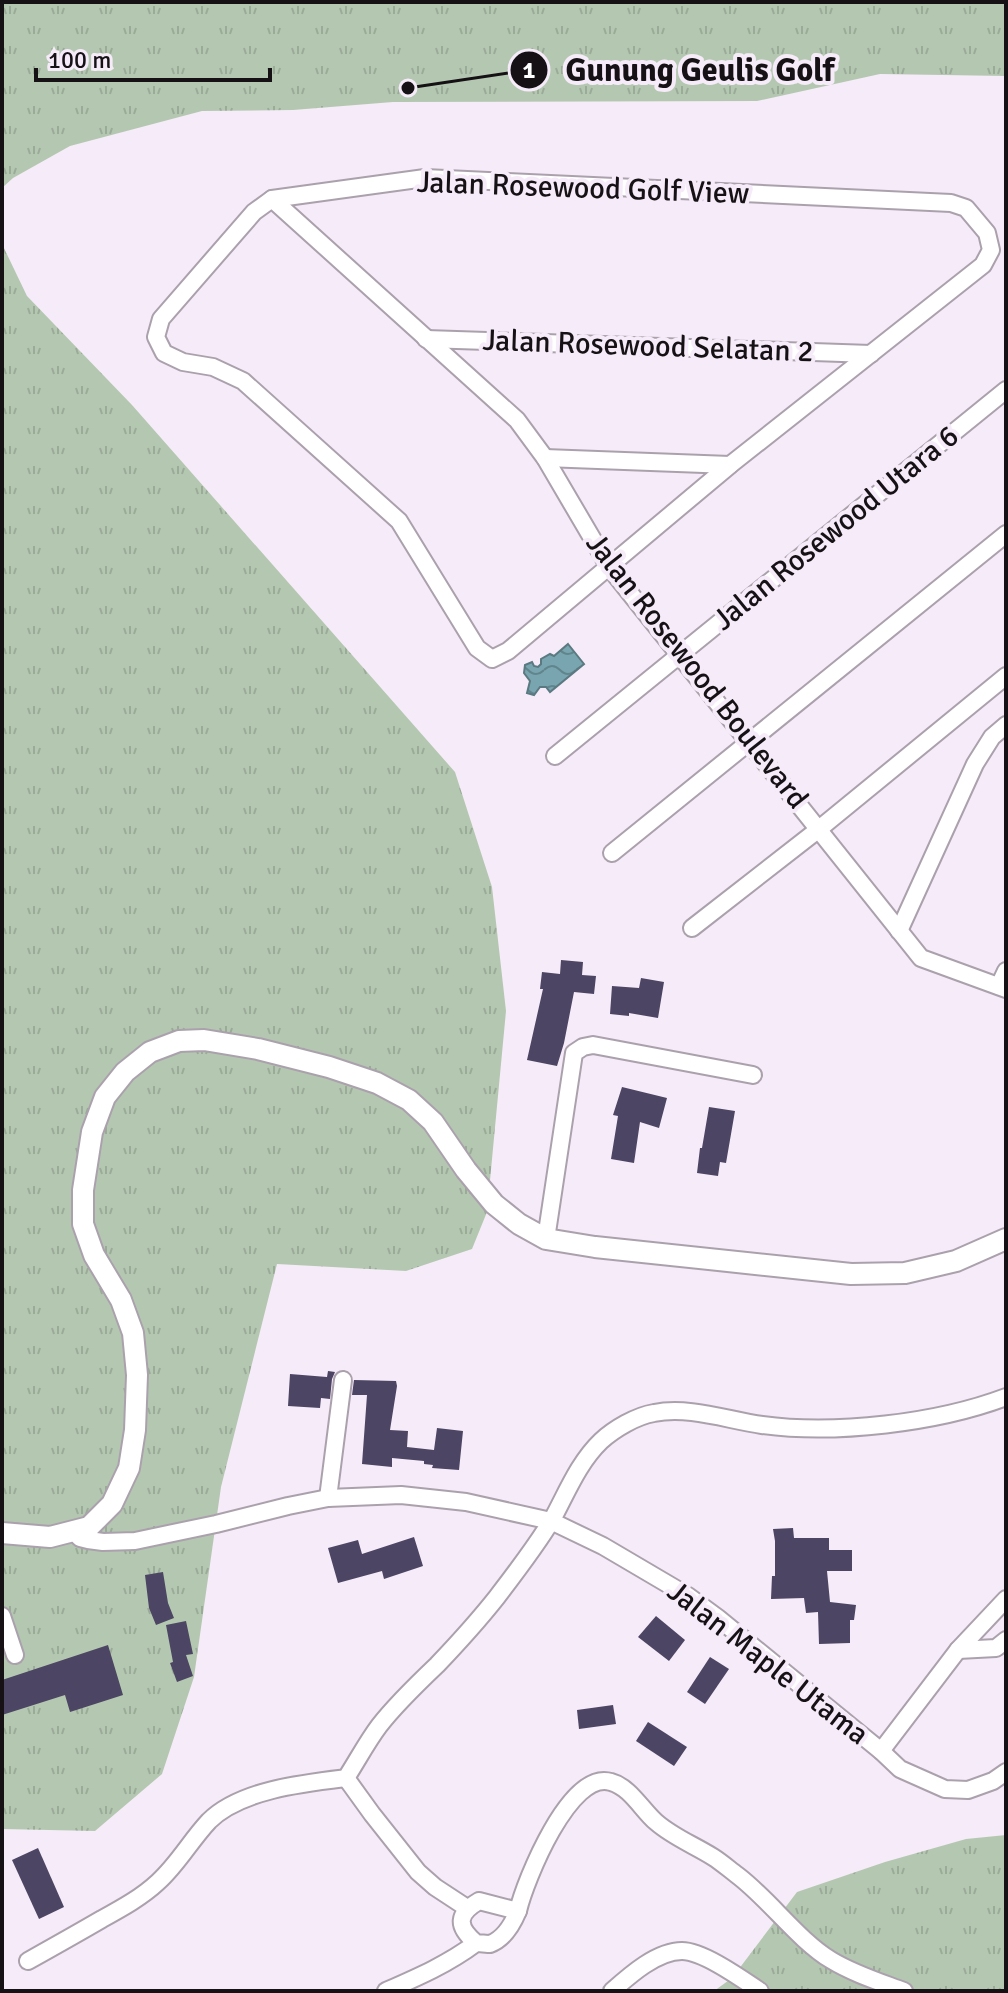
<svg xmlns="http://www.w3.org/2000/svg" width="1008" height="1993" viewBox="0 0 1008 1993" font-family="Signika,sans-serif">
<defs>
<pattern id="grass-tufts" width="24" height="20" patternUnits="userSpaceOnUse" patternTransform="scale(2)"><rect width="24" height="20" fill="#b4c8b1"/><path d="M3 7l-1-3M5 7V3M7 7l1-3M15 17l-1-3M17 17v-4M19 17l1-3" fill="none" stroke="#9aab97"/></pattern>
<pattern id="water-waves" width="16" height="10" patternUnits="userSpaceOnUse" patternTransform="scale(2)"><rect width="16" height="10" fill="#78a5af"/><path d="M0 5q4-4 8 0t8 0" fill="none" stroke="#61858d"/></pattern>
</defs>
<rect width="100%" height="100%" fill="#f6ebf8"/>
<g fill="url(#grass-tufts)">
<path d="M 2,2 L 1006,2 L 1006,76 L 880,74 L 757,101 L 393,102 L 293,110 L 202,111 L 70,146 L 13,178 L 2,188 Z"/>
<path d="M 2,244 L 27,296 L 132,405 L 455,772 L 492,887 L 506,1011 L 487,1212 L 472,1249 L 406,1271 L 277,1264 L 221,1487 L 194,1677 L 162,1774 L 95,1831 L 2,1829 Z"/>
<path d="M 1006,1835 L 1006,1991 L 714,1991 L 732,1978 L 797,1892 L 885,1862 L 966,1839 Z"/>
</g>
<path fill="url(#water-waves)" stroke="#5a7981" stroke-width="2" d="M 568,644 L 584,664 L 550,692 L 546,687 L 540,687 L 534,695 L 527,693 L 530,681 L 524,673 L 525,665 L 532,662 L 534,666 L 538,667 L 541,664 L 541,659 L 550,654 L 554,656 Z"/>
<g fill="#4c4563">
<path d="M 561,960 L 583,962 L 582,975 L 596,976 L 594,994 L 574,992 L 564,1043 L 557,1066 L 527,1060 L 543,989 L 540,989 L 542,972 L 560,974 Z"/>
<path d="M 641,978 L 664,982 L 658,1018 L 629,1013 L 629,1016 L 610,1014 L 612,986 L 639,988 Z"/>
<path d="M 622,1087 L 667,1098 L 659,1128 L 640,1122 L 634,1163 L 611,1159 L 618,1116 L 613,1115 Z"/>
<path d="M 709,1107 L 735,1111 L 726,1163 L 720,1162 L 718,1176 L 697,1173 L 700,1148 L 702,1148 Z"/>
<path d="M 328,1371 L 335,1372 L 332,1379 L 330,1399 L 321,1398 L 320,1408 L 288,1406 L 290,1374 L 327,1377 Z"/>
<path d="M 354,1380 L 396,1381 L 397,1386 L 390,1430 L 408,1431 L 407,1447 L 434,1450 L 437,1428 L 463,1431 L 459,1470 L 432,1468 L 433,1465 L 424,1464 L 424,1461 L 392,1458 L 392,1467 L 362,1464 L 367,1395 L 352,1395 Z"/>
<path d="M 793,1528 L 794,1538 L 829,1538 L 829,1550 L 852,1550 L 852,1571 L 827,1571 L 830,1602 L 856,1605 L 854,1620 L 850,1620 L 850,1643 L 819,1644 L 818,1612 L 806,1613 L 804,1598 L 771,1599 L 772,1576 L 775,1576 L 775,1541 L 773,1529 Z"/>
<path d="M 414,1537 L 423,1566 L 384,1579 L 382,1571 L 338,1583 L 328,1548 L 358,1540 L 362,1554 Z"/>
<path d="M 163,1572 L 168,1603 L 174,1618 L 156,1625 L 149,1608 L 145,1575 Z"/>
<path d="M 656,1616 L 685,1640 L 669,1661 L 638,1637 Z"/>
<path d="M 186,1621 L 193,1654 L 186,1655 L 193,1676 L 177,1682 L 170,1663 L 173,1662 L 166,1625 Z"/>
<path d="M 108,1645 L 123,1695 L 70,1712 L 65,1695 L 2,1715 L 2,1680 Z"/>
<path d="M 710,1657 L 729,1669 L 705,1704 L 687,1692 Z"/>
<path d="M 613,1705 L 616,1724 L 579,1729 L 577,1710 Z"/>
<path d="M 648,1722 L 687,1747 L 674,1766 L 636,1741 Z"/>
<path d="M 38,1848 L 64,1907 L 39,1919 L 12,1860 Z"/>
</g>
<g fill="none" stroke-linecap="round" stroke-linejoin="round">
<defs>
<g id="minor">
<path d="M 425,178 L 951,203 L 966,208 L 987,233 L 991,250 L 983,265 L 730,465 L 508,651 L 492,659 L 477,648 L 399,521 L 243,381 L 213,367 L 183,362 L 164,353 L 156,337 L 161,319 L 254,212 L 272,199 Z"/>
<path d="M 272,199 L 517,420 L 545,458 L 609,567 L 921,958 L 1006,989"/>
<path d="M 426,339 L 871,354"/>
<path d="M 545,458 L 730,465"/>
<path d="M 555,756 L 1006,390"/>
<path d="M 612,853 L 1006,534"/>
<path d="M 692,928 L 819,829 L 1006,676"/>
<path d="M 899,931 L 975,764 L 992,737 L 1006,725"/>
<path d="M 999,986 L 1006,971"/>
<path d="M 546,1239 L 574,1053 L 583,1047 L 593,1045 L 753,1075"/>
<path d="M 328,1498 L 343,1380"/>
<path d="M 74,1531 L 80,1538 L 88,1540 L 103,1542 L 135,1541 L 216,1524 L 288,1506 L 328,1498 L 401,1495 L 466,1502 L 551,1521 L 603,1546 L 688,1596 L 718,1618 L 881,1751 L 900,1769 L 945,1789 L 968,1790 L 993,1781 L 1006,1772"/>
<path d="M 2,1616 L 15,1655"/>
<path d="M 958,1650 L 996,1648 L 1006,1640"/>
<path d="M 881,1751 L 958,1650 L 1006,1599"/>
<path d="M 346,1778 L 372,1814 L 418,1872 L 435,1887 L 467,1908"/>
<path d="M 518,1911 C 525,1881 570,1769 611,1782 C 630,1787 642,1810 656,1822 C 673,1837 694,1845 713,1857 C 721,1862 729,1869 737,1875 C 769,1899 798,1940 831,1960 C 854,1974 880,1982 904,1991"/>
<path d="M 28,1961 C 53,1947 78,1933 102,1919 C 122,1908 142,1897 158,1882 C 178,1864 191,1840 209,1821 C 240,1790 304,1783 346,1778 C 357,1761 367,1742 379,1726 C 396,1704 417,1684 437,1665 C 458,1643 478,1621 497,1597 C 516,1572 537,1545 553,1518 C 567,1492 579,1462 601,1441 C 614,1429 636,1416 654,1413 C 689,1406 727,1420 762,1425 C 835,1435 937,1423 1006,1397"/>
<path d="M 386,1991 C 418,1977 448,1964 476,1943 C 478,1943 488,1944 490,1944 C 504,1939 513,1923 518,1911 L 479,1901 C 457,1914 456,1926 476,1943"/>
<path d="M 612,1991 C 630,1975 657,1951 682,1951 C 703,1951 742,1979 760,1991"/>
</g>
<path id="tertiary" d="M 2,1533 L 50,1537 L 89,1527 L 112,1504 L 129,1468 L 135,1430 L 137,1375 L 133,1333 L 121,1300 L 94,1255 L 83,1224 L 83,1190 L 92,1132 L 105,1097 L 125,1072 L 150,1052 L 179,1041 L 204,1040 L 258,1049 L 329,1067 L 377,1083 L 409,1100 L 433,1122 L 466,1170 L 494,1204 L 519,1224 L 546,1239 L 595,1247 L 851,1274 L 905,1273 L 956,1261 L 1006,1239"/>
</defs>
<use href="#minor" stroke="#aba1ad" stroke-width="20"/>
<use href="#tertiary" stroke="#aba1ad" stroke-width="24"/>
<use href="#minor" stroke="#fff" stroke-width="16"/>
<use href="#tertiary" stroke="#fff" stroke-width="20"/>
</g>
<g text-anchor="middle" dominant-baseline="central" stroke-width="8" stroke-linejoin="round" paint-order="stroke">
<g font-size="30" fill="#151115" stroke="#f6ebf8">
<text transform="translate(583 188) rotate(2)">Jalan Rosewood Golf View</text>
<text transform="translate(648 346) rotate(2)">Jalan Rosewood Selatan 2</text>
<text transform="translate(836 528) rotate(-39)">Jalan Rosewood Utara 6</text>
<text transform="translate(697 671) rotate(52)">Jalan Rosewood Boulevard</text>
<text transform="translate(768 1663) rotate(38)">Jalan Maple Utama</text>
</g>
</g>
<path fill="none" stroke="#151115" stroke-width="3" d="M408 88L529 70"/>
<g fill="#151115" stroke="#f6ebf8" stroke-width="3">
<circle cx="408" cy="88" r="8"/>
<circle cx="529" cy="70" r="20"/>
</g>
<g font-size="24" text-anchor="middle" font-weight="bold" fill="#fff">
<text x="529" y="78">1</text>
</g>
<g font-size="32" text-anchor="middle" font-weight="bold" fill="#151115" stroke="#f6ebf8" stroke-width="8" stroke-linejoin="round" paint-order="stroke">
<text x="700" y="81">Gunung Geulis Golf</text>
</g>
<rect width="1008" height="1993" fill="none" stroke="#151115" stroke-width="8"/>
<path d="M36 68v12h234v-12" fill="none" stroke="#151115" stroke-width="4"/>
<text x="48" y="68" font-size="24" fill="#151115" stroke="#f6ebf8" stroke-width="6" paint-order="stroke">100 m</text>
</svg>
